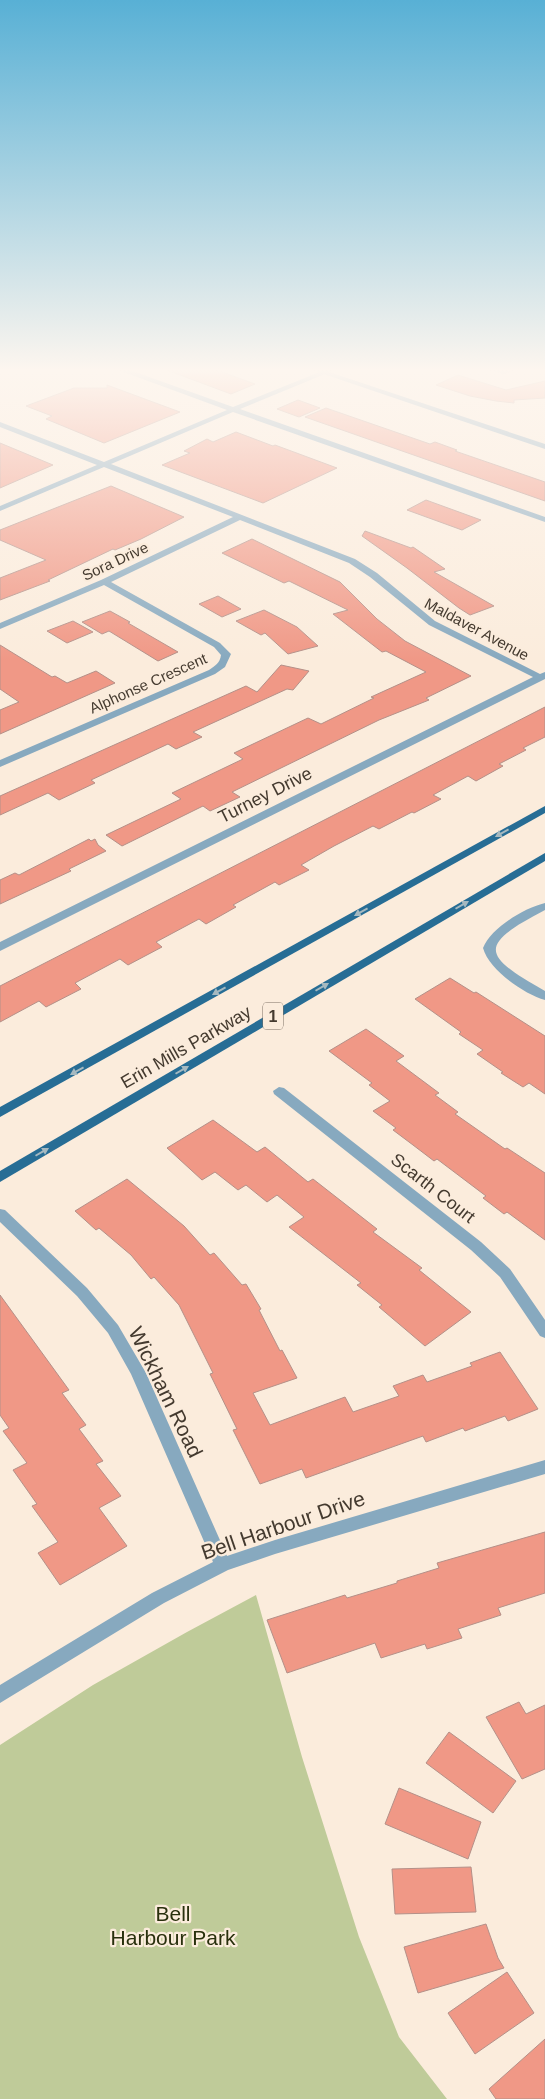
<svg xmlns="http://www.w3.org/2000/svg" width="545" height="2099" viewBox="0 0 545 2099" font-family="Arial,sans-serif">
<rect width="100%" height="100%" fill="#fbecdc"/>
<path fill="#bfcb99" d="M 256,1595 L 302,1757 L 359,1937 L 399,2037 L 447,2099 L 0,2099 L 0,1745 L 93,1685 L 187,1632 Z"/>
<g fill="#f09886" stroke="#b49088">
<path d="M 165,367 L 208,367 L 255,384 L 231,394 L 164,369 Z"/>
<path d="M 458,375 L 506,390 L 545,381 L 545,398 L 514,400 L 514,403 L 496,401 L 470,396 L 436,385 Z"/>
<path d="M 107,385 L 180,412 L 104,443 L 46,419 L 52,416 L 26,406 L 74,388 L 107,388 Z"/>
<path d="M 298,400 L 320,408 L 299,417 L 277,409 Z"/>
<path d="M 326,408 L 430,444 L 435,442 L 457,450 L 455,451 L 545,482 L 545,501 L 305,417 Z"/>
<path d="M 236,432 L 273,446 L 275,445 L 337,468 L 263,503 L 162,465 L 190,453 L 184,451 L 207,439 L 213,442 Z"/>
<path d="M 0,443 L 53,465 L 0,488 Z"/>
<path d="M 111,486 L 184,517 L 141,539 L 115,550 L 113,549 L 48,580 L 50,581 L 0,600 L 0,578 L 46,560 L 0,540 L 0,530 Z"/>
<path d="M 426,500 L 481,520 L 462,530 L 407,510 Z"/>
<path d="M 365,531 L 411,548 L 413,547 L 445,569 L 434,572 L 494,606 L 470,615 L 459,608 L 407,568 L 362,536 Z"/>
<path d="M 252,539 L 340,582 L 377,619 L 405,641 L 471,676 L 426,698 L 429,700 L 379,720 L 232,792 L 240,797 L 210,811 L 203,806 L 122,846 L 106,835 L 181,799 L 172,793 L 243,759 L 234,753 L 308,718 L 321,724 L 374,698 L 371,697 L 426,672 L 386,651 L 382,652 L 333,614 L 348,610 L 289,581 L 284,583 L 222,553 Z"/>
<path d="M 218,596 L 241,609 L 222,617 L 199,604 Z"/>
<path d="M 264,610 L 297,627 L 318,646 L 288,654 L 265,633 L 261,635 L 236,621 Z"/>
<path d="M 110,611 L 130,622 L 128,623 L 178,652 L 158,661 L 109,631 L 102,634 L 82,622 Z"/>
<path d="M 73,621 L 93,632 L 67,643 L 47,631 Z"/>
<path d="M 0,645 L 52,677 L 55,676 L 67,683 L 96,671 L 115,683 L 0,734 L 0,710 L 19,702 L 0,689 Z"/>
<path d="M 281,665 L 309,671 L 293,690 L 287,689 L 193,732 L 202,737 L 176,749 L 168,744 L 91,780 L 95,783 L 59,800 L 48,793 L 0,815 L 0,796 L 246,686 L 257,692 Z"/>
<path d="M 545,707 L 545,737 L 523,748 L 526,750 L 499,764 L 503,766 L 476,781 L 468,776 L 433,795 L 441,799 L 414,813 L 412,812 L 379,829 L 373,826 L 334,846 L 301,865 L 309,870 L 279,885 L 275,882 L 233,905 L 236,907 L 206,924 L 199,919 L 156,942 L 162,947 L 128,965 L 120,959 L 75,983 L 81,989 L 46,1007 L 39,1001 L 0,1022 L 0,986 Z"/>
<path d="M 89,839 L 91,841 L 95,839 L 98,845 L 106,851 L 69,869 L 71,871 L 0,904 L 0,880 L 15,873 L 19,875 Z"/>
<path d="M 450,978 L 474,993 L 476,992 L 545,1036 L 545,1094 L 529,1083 L 523,1087 L 501,1073 L 503,1072 L 477,1054 L 483,1050 L 459,1034 L 461,1032 L 415,999 Z"/>
<path d="M 366,1029 L 404,1056 L 396,1061 L 439,1093 L 435,1095 L 458,1112 L 455,1114 L 505,1149 L 507,1148 L 545,1173 L 545,1240 L 507,1212 L 504,1214 L 483,1198 L 486,1196 L 437,1159 L 434,1161 L 413,1145 L 393,1130 L 396,1128 L 373,1111 L 390,1101 L 369,1085 L 372,1083 L 329,1051 Z"/>
<path d="M 213,1120 L 257,1152 L 265,1147 L 308,1182 L 313,1179 L 377,1229 L 373,1232 L 422,1268 L 419,1270 L 471,1312 L 425,1346 L 379,1307 L 382,1305 L 357,1285 L 361,1283 L 289,1227 L 304,1217 L 277,1195 L 267,1202 L 246,1185 L 238,1190 L 215,1172 L 202,1180 L 167,1148 Z"/>
<path d="M 127,1179 L 184,1226 L 210,1255 L 214,1253 L 242,1285 L 246,1284 L 261,1309 L 259,1310 L 280,1351 L 282,1350 L 297,1378 L 253,1393 L 270,1425 L 345,1397 L 353,1412 L 399,1396 L 393,1386 L 423,1375 L 427,1382 L 472,1366 L 470,1363 L 500,1352 L 538,1409 L 508,1421 L 505,1416 L 465,1431 L 463,1428 L 426,1442 L 423,1436 L 306,1478 L 302,1469 L 260,1484 L 233,1430 L 237,1429 L 210,1374 L 213,1373 L 179,1305 L 154,1277 L 151,1279 L 131,1255 L 99,1228 L 96,1230 L 75,1211 Z"/>
<path d="M 0,1295 L 69,1390 L 62,1393 L 86,1425 L 79,1429 L 103,1461 L 96,1464 L 121,1496 L 99,1508 L 127,1546 L 60,1585 L 38,1553 L 58,1542 L 32,1506 L 37,1504 L 13,1470 L 27,1463 L 3,1431 L 9,1428 L 0,1415 Z"/>
<path d="M 545,1532 L 545,1593 L 498,1608 L 501,1615 L 458,1629 L 462,1638 L 427,1649 L 425,1644 L 381,1658 L 375,1643 L 287,1673 L 267,1620 L 345,1595 L 347,1598 L 397,1583 L 397,1581 L 439,1568 L 437,1563 Z"/>
<path d="M 519,1702 L 526,1714 L 545,1705 L 545,1769 L 522,1779 L 486,1717 Z"/>
<path d="M 449,1732 L 516,1781 L 493,1813 L 426,1763 Z"/>
<path d="M 399,1788 L 481,1822 L 468,1859 L 385,1824 Z"/>
<path d="M 471,1867 L 476,1912 L 395,1914 L 392,1869 Z"/>
<path d="M 486,1924 L 498,1958 L 504,1968 L 418,1993 L 404,1947 Z"/>
<path d="M 507,1972 L 534,2013 L 475,2054 L 448,2013 Z"/>
<path d="M 545,2039 L 545,2099 L 496,2099 L 489,2089 Z"/>
</g>
<g fill="none" stroke-linecap="round" stroke-linejoin="round">
<g fill="#87a9bf" fill-rule="evenodd">
<path d="M 110,367 L 121,367 L 233,407 L 332,367 L 342,367 L 240,409 L 545,517 L 545,522 L 233,412 L 111,464 L 355,559 L 377,573 L 435,621 L 540,674 L 545,672 L 545,679 L 0,951 L 0,942 L 533,677 L 429,625 L 370,577 L 349,563 L 240,520 L 111,582 L 220,643 L 231,654 L 225,667 L 215,674 L 0,767 L 0,760 L 209,670 C 215,666 220,663 221,655 L 214,647 L 104,585 L 0,629 L 0,623 L 101,580 L 233,517 L 104,467 L 0,511 L 0,506 L 97,465 L 0,427 L 0,422 L 104,462 L 227,410 Z"/>
<path d="M 478,367 L 504,370 L 526,367 L 504,374 Z"/>
<path d="M 545,903 L 545,910 C 478,945 481,955 545,991 L 545,1000 C 524,994 489,970 483,948 C 491,928 524,908 545,903 Z"/>
<path d="M 279,1087 L 284,1088 L 481,1242 L 510,1269 L 545,1320 L 545,1338 L 540,1336 L 500,1277 L 471,1250 L 274,1094 L 273,1091 Z"/>
</g>
<g fill="#87a9bf" fill-rule="evenodd">
<path d="M 303,367 L 314,367 L 545,444 L 545,449 Z"/>
<path d="M 0,1209 L 5,1210 L 87,1288 L 118,1325 L 146,1373 L 227,1556 L 275,1540 L 545,1460 L 545,1474 L 275,1554 L 228,1570 L 164,1603 L 0,1703 L 0,1685 L 152,1593 L 213,1562 L 131,1374 L 108,1333 L 77,1296 L 0,1222 Z"/>
</g>
<g fill="#276d95" fill-rule="evenodd">
<path d="M 545,806 L 545,813 L 0,1117 L 0,1107 Z"/>
<path d="M 545,853 L 545,861 L 0,1182 L 0,1171 Z"/>
</g>
</g>
<defs><path id="oneway-solid" d="M-6-.8H1V-3.2L6.5 0L1 3.2V.8H-6Z" transform="scale(1.25)"/></defs>
<g fill="#a6b9c0">
<use href="#oneway-solid" transform="translate(502 833) rotate(151)"/>
<use href="#oneway-solid" transform="translate(462 905) rotate(-30)"/>
<use href="#oneway-solid" transform="translate(361 912) rotate(151)"/>
<use href="#oneway-solid" transform="translate(322 987) rotate(-30)"/>
<use href="#oneway-solid" transform="translate(219 991) rotate(151)"/>
<use href="#oneway-solid" transform="translate(182 1070) rotate(-30)"/>
<use href="#oneway-solid" transform="translate(77 1071) rotate(151)"/>
<use href="#oneway-solid" transform="translate(42 1152) rotate(-30)"/>
</g>
<linearGradient id="sky" x2="0" y2="1"><stop stop-color="#58b0d5"/><stop offset="0.56" stop-color="#fdf6ef"/><stop offset="1" stop-color="#fdf6ef" stop-opacity="0"/></linearGradient>
<rect width="545" height="661" fill="url(#sky)"/>
<g text-anchor="middle" dominant-baseline="central" stroke-width="4.5" stroke-linejoin="round" paint-order="stroke">
<g font-size="15" fill="#443a2f" stroke="#fbecdc">
<text transform="translate(115 561) rotate(-25)">Sora Drive</text>
<text transform="translate(477 629) rotate(28)">Maldaver Avenue</text>
<text transform="translate(148 683) rotate(-24)">Alphonse Crescent</text>
</g>
<rect fill="#fbecdc" stroke="#7b6f63" stroke-width="1" x="263" y="1002.5" width="20" height="27" rx="4"/>
<g font-size="16" font-weight="bold" fill="#443a2f">
<text x="273" y="1016">1</text>
</g>
<g font-size="18" fill="#443a2f" stroke="#fbecdc">
<text transform="translate(265 795) rotate(-27)">Turney Drive</text>
<text transform="translate(186 1047) rotate(-30)">Erin Mills Parkway</text>
<text transform="translate(433 1188) rotate(38)">Scarth Court</text>
</g>
<g font-size="21" fill="#443a2f" stroke="#fbecdc">
<text transform="translate(166 1392) rotate(64)">Wickham Road</text>
<text transform="translate(283 1525) rotate(-19)">Bell Harbour Drive</text>
</g>
<g font-size="21" fill="#29300d" stroke="#fbecdc">
<text x="173" y="1913">Bell<tspan x="173" dy="24">Harbour Park</tspan></text>
</g>
</g>
</svg>
